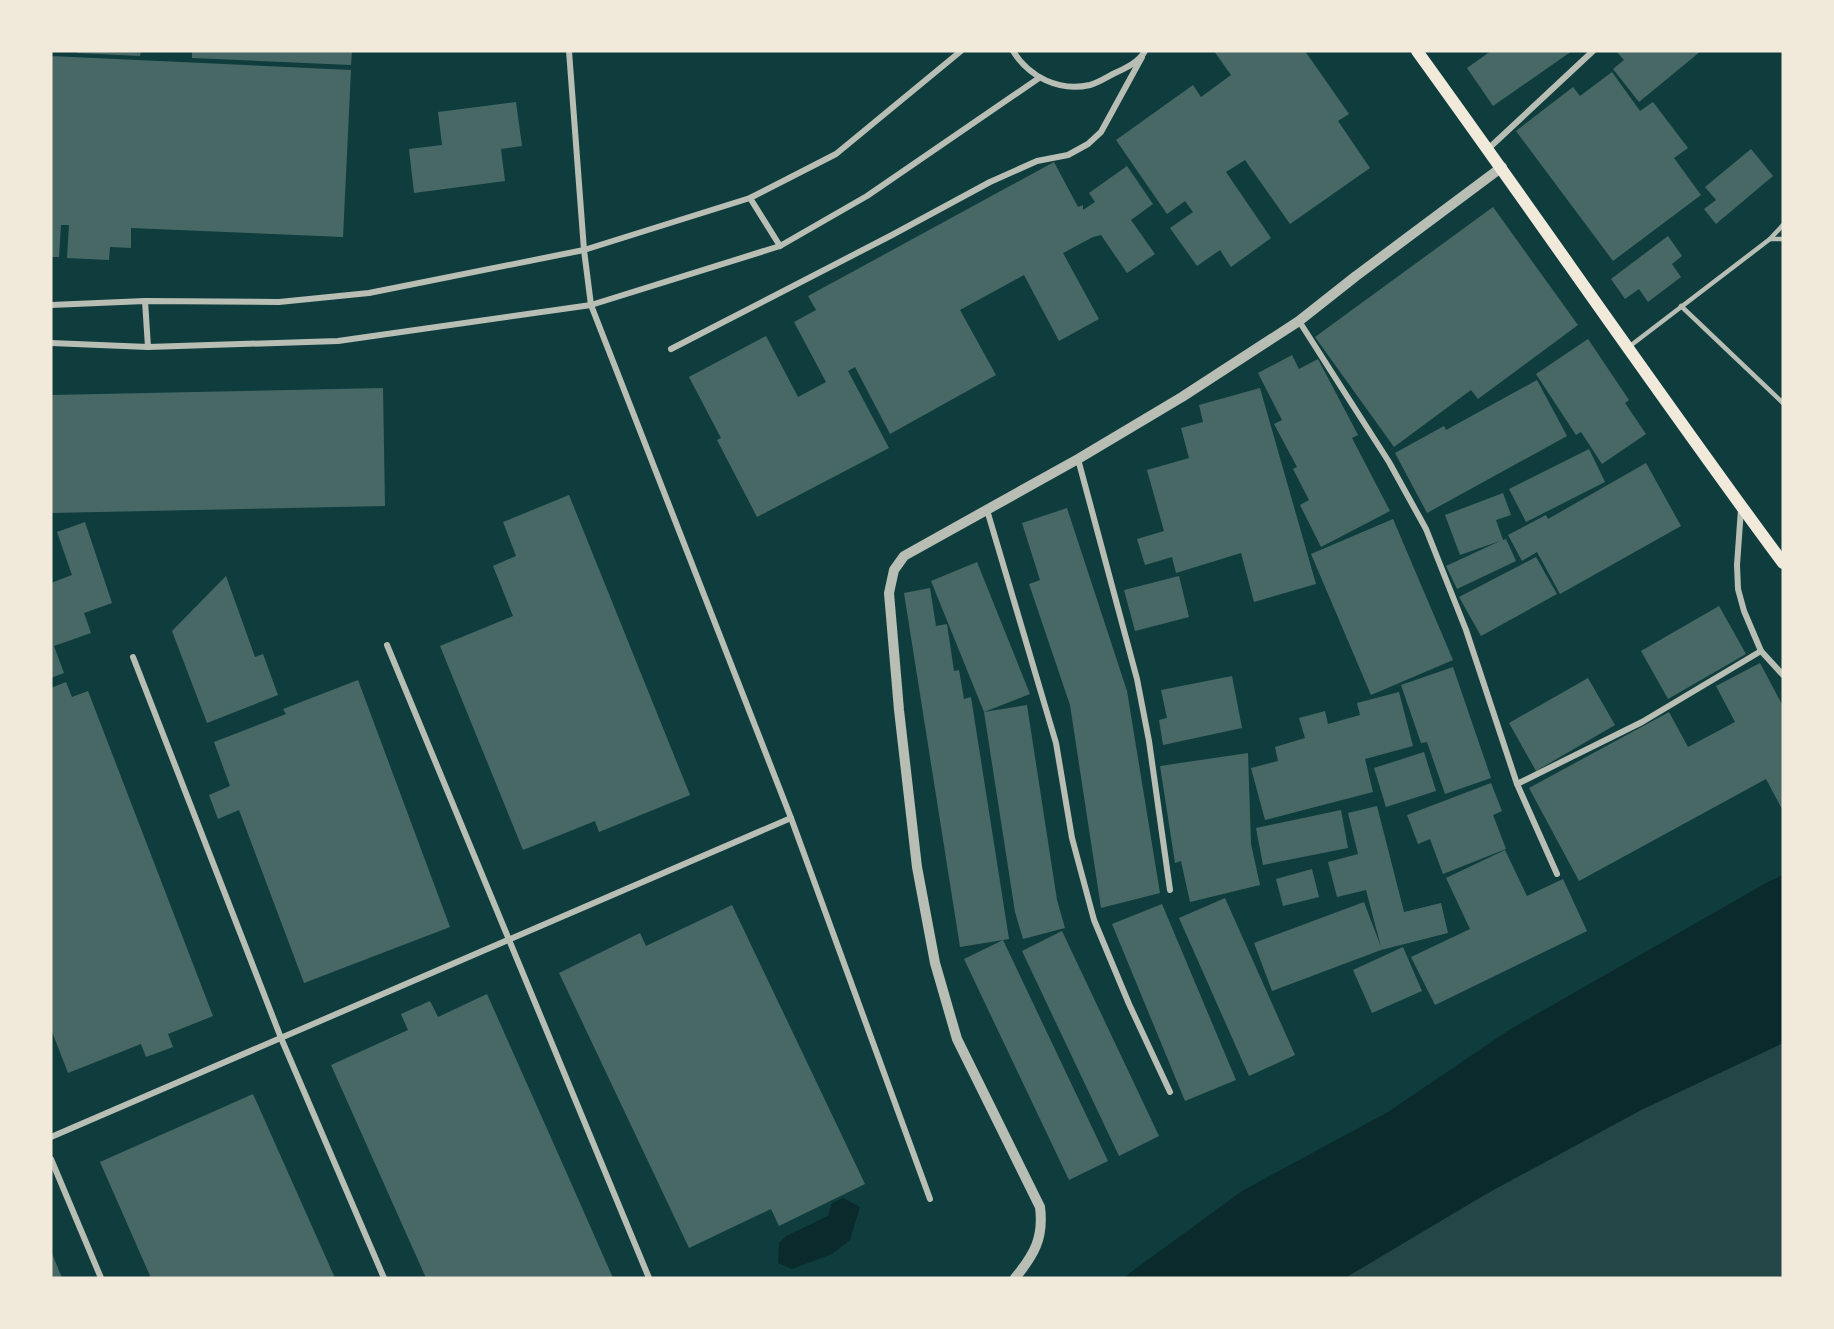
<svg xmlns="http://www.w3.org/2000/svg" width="1834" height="1329" viewBox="0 0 1834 1329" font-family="'Work Sans',sans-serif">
<rect width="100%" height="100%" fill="#0f3d3e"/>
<path fill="#244646" d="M 1783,1043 L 1783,1278 L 1345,1278 L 1486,1194 L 1641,1110 Z"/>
<g fill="#0a2a2b">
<path d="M 1783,875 L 1783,1043 L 1641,1110 L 1486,1194 L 1345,1278 L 1123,1278 L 1242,1191 L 1388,1112 L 1509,1030 L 1766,883 Z"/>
<path d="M 843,1198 L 860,1207 L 850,1240 L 832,1254 L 792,1269 L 778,1263 L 779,1243 L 786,1236 L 828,1216 L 832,1203 Z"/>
</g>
<g fill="#486865">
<path d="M 77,51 L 141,51 L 140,56 L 77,53 Z"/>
<path d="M 192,51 L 352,51 L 351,65 L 192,58 Z"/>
<path d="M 1214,51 L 1305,51 L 1349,114 L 1338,121 L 1370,168 L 1290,224 L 1245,160 L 1226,172 L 1271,238 L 1231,267 L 1220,250 L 1197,266 L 1170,228 L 1193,212 L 1185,201 L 1167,214 L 1116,140 L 1193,85 L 1201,97 L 1231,75 Z"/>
<path d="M 1491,51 L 1572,51 L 1493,106 L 1467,68 Z"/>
<path d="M 1616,51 L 1701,51 L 1639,102 L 1613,69 L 1624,60 Z"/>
<path d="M 51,56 L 351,70 L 343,237 L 131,228 L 131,248 L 110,247 L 109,260 L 67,258 L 69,225 L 61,225 L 59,257 L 51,257 Z"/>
<path d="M 1612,72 L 1640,111 L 1653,102 L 1688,148 L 1674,158 L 1701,195 L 1613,261 L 1516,131 L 1573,87 L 1580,96 Z"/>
<path d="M 516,102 L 522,146 L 501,149 L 505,181 L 414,193 L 409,149 L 442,145 L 438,112 Z"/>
<path d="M 1751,149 L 1773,176 L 1716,224 L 1704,209 L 1716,200 L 1705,187 Z"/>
<path d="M 1054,162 L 1078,207 L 1083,205 L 1083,210 L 1095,202 L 1089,193 L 1127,166 L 1153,204 L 1131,220 L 1155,254 L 1127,273 L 1101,235 L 1093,237 L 1063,253 L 1099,319 L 1059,341 L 1024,275 L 960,310 L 996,375 L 890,434 L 855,367 L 848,371 L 889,448 L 757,517 L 717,440 L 721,438 L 689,377 L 766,336 L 798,397 L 826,382 L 794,322 L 816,310 L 808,296 Z"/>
<path d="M 1493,207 L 1578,325 L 1478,399 L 1471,390 L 1394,447 L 1315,337 Z"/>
<path d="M 1668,236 L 1682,256 L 1672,264 L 1681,277 L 1648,302 L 1639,289 L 1625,299 L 1611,279 Z"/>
<path d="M 1588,339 L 1629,400 L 1625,403 L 1646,434 L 1602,464 L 1581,432 L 1576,435 L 1536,374 Z"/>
<path d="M 1292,355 L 1299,369 L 1318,359 L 1358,435 L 1352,438 L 1390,511 L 1321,547 L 1300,505 L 1309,500 L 1293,469 L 1297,467 L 1274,424 L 1282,420 L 1258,373 Z"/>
<path d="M 1537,380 L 1567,436 L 1427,513 L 1395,453 L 1444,426 L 1446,430 Z"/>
<path d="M 383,388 L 385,506 L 51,513 L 51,395 Z"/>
<path d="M 1260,388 L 1316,584 L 1254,602 L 1241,553 L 1176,573 L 1172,557 L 1145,565 L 1137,539 L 1164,531 L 1147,470 L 1189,458 L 1181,428 L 1203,422 L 1199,405 Z"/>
<path d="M 1589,449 L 1605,482 L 1526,522 L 1509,489 Z"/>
<path d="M 1646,463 L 1681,526 L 1560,594 L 1537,552 L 1522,561 L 1508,535 L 1546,515 L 1548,519 Z"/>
<path d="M 1503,493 L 1511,515 L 1496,520 L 1503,540 L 1506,539 L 1516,561 L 1457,589 L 1446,566 L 1500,541 L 1460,555 L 1445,515 Z"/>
<path d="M 569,495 L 690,795 L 599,832 L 595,821 L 523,850 L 440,646 L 513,616 L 493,566 L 516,556 L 503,522 Z"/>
<path d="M 1067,508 L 1127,691 L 1160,893 L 1101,908 L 1070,705 L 1029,584 L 1040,580 L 1022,523 Z"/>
<path d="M 1393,519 L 1453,660 L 1371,695 L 1311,554 Z"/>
<path d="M 85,522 L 112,603 L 84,613 L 91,633 L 54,646 L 64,673 L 51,678 L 51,583 L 72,575 L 57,532 Z"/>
<path d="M 1536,557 L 1557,594 L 1481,636 L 1459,597 Z"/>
<path d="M 977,562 L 1030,694 L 984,712 L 931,581 Z"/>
<path d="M 226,576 L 255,657 L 263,654 L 278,695 L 207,723 L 172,631 Z"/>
<path d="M 1179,576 L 1189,617 L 1135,631 L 1124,590 Z"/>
<path d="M 930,588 L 936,626 L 947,624 L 954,671 L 959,670 L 964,699 L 971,697 L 1009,939 L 1003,940 L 1108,1161 L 1069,1180 L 964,959 L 1003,940 L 960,947 L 904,593 Z"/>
<path d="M 1719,606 L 1746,654 L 1668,699 L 1641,651 Z"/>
<path d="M 1760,663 L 1783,706 L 1783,811 L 1766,779 L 1579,881 L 1529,788 L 1669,712 L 1688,747 L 1735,722 L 1716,686 Z"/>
<path d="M 1453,667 L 1491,778 L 1445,794 L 1427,742 L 1421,743 L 1401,685 Z"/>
<path d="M 1232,676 L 1242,728 L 1163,745 L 1159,720 L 1167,718 L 1161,690 Z"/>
<path d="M 1588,678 L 1615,725 L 1536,771 L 1509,723 Z"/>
<path d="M 358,680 L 450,927 L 304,983 L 239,810 L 218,819 L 209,795 L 230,786 L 214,742 L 286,714 L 283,709 Z"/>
<path d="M 66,682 L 72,697 L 88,691 L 213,1016 L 168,1034 L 173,1047 L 146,1057 L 141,1044 L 68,1073 L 51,1029 L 51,688 Z"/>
<path d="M 1399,692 L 1413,746 L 1365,759 L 1373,792 L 1265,820 L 1251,768 L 1278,761 L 1275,747 L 1305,738 L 1299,718 L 1325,711 L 1328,724 L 1360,715 L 1357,703 Z"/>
<path d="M 1027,705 L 1057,900 L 1065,928 L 1023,939 L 1015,912 L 984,712 Z"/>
<path d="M 1424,752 L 1436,791 L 1386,807 L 1374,768 Z"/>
<path d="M 1248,753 L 1251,844 L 1260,885 L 1190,902 L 1181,861 L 1175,863 L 1160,766 Z"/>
<path d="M 1491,783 L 1502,811 L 1493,815 L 1506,849 L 1443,874 L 1430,839 L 1418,844 L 1407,815 Z"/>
<path d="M 1377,806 L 1404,912 L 1441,903 L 1448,933 L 1381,950 L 1272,991 L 1254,943 L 1364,902 L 1381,947 L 1366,890 L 1337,897 L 1328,862 L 1358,854 L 1348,813 Z"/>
<path d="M 1341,810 L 1348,848 L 1263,865 L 1256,828 Z"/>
<path d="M 1505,850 L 1527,896 L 1563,879 L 1587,931 L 1435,1005 L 1411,957 L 1470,929 L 1446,878 Z"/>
<path d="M 1312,869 L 1319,897 L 1283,906 L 1276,879 Z"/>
<path d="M 1225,898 L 1295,1055 L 1249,1076 L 1179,918 Z"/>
<path d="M 1162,904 L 1236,1080 L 1185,1101 L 1112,924 Z"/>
<path d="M 732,905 L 865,1184 L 779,1226 L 771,1209 L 689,1248 L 559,973 L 640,933 L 646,946 Z"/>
<path d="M 1062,931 L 1159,1136 L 1119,1156 L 1022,951 Z"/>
<path d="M 1403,947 L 1422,991 L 1372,1013 L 1353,970 Z"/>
<path d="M 487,994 L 564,1167 L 613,1278 L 426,1278 L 331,1065 L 408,1030 L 401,1014 L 430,1001 L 438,1017 Z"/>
<path d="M 253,1094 L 335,1278 L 151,1278 L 100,1162 Z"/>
<path d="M 51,1251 L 62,1278 L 51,1278 Z"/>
</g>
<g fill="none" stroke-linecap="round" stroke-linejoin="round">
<g stroke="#b8beb3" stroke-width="4.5">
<path d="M 1770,239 L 1783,239"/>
<path d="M 1681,306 L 1783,403"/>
<path d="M 1630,346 L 1770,239 L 1783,225"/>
</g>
<g stroke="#b8beb3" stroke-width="6">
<path d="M 569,51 L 584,250 L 591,305 L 791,818 L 930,1199"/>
<path d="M 1013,51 C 1029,77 1059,92 1090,85 C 1098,83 1107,77 1115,73 C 1126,68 1139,62 1145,51"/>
<path d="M 1488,149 L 1593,51"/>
<path d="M 750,198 L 780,246"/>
<path d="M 145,301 L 148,347"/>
<path d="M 51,305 L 145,301 L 279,302 L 369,293 L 584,250 L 750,198 L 836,154 L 961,51"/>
<path d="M 1299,321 L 1389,462 L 1426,529 L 1466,630 L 1517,784 L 1557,874"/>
<path d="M 51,343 L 148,347 L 338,341 L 591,305 L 780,246 L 867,196 L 1039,78"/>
<path d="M 671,349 L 892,235 L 990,182 L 1037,161 L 1068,155 L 1088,144 L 1101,132 L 1142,57"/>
<path d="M 1078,459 L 1137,679 L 1149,741 L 1170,890"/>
<path d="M 1741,509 L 1737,565 L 1738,589 L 1744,611 L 1761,651 L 1783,675"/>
<path d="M 987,510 L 1056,743 L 1072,838 L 1094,920 L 1129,1004 L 1170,1092"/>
<path d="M 387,645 L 649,1278"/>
<path d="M 133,657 L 281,1038 L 384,1278"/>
<path d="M 1517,784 L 1642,722 L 1761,651"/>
<path d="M 51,1137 L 791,818"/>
<path d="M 51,1159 L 101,1278"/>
</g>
<path stroke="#b8beb3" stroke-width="10" d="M 1015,1278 C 1034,1255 1044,1238 1040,1207 L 957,1039 L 935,963 L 917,867 L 899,710 L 889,593 L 894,570 L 904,556 L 1078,459 L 1182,397 L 1299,321 L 1356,276 L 1502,167"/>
<path stroke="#f1e9da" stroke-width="12" d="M 1417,51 C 1540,221 1658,394 1783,563"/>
</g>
<rect width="1834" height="1329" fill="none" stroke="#f1e9da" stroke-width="105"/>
</svg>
